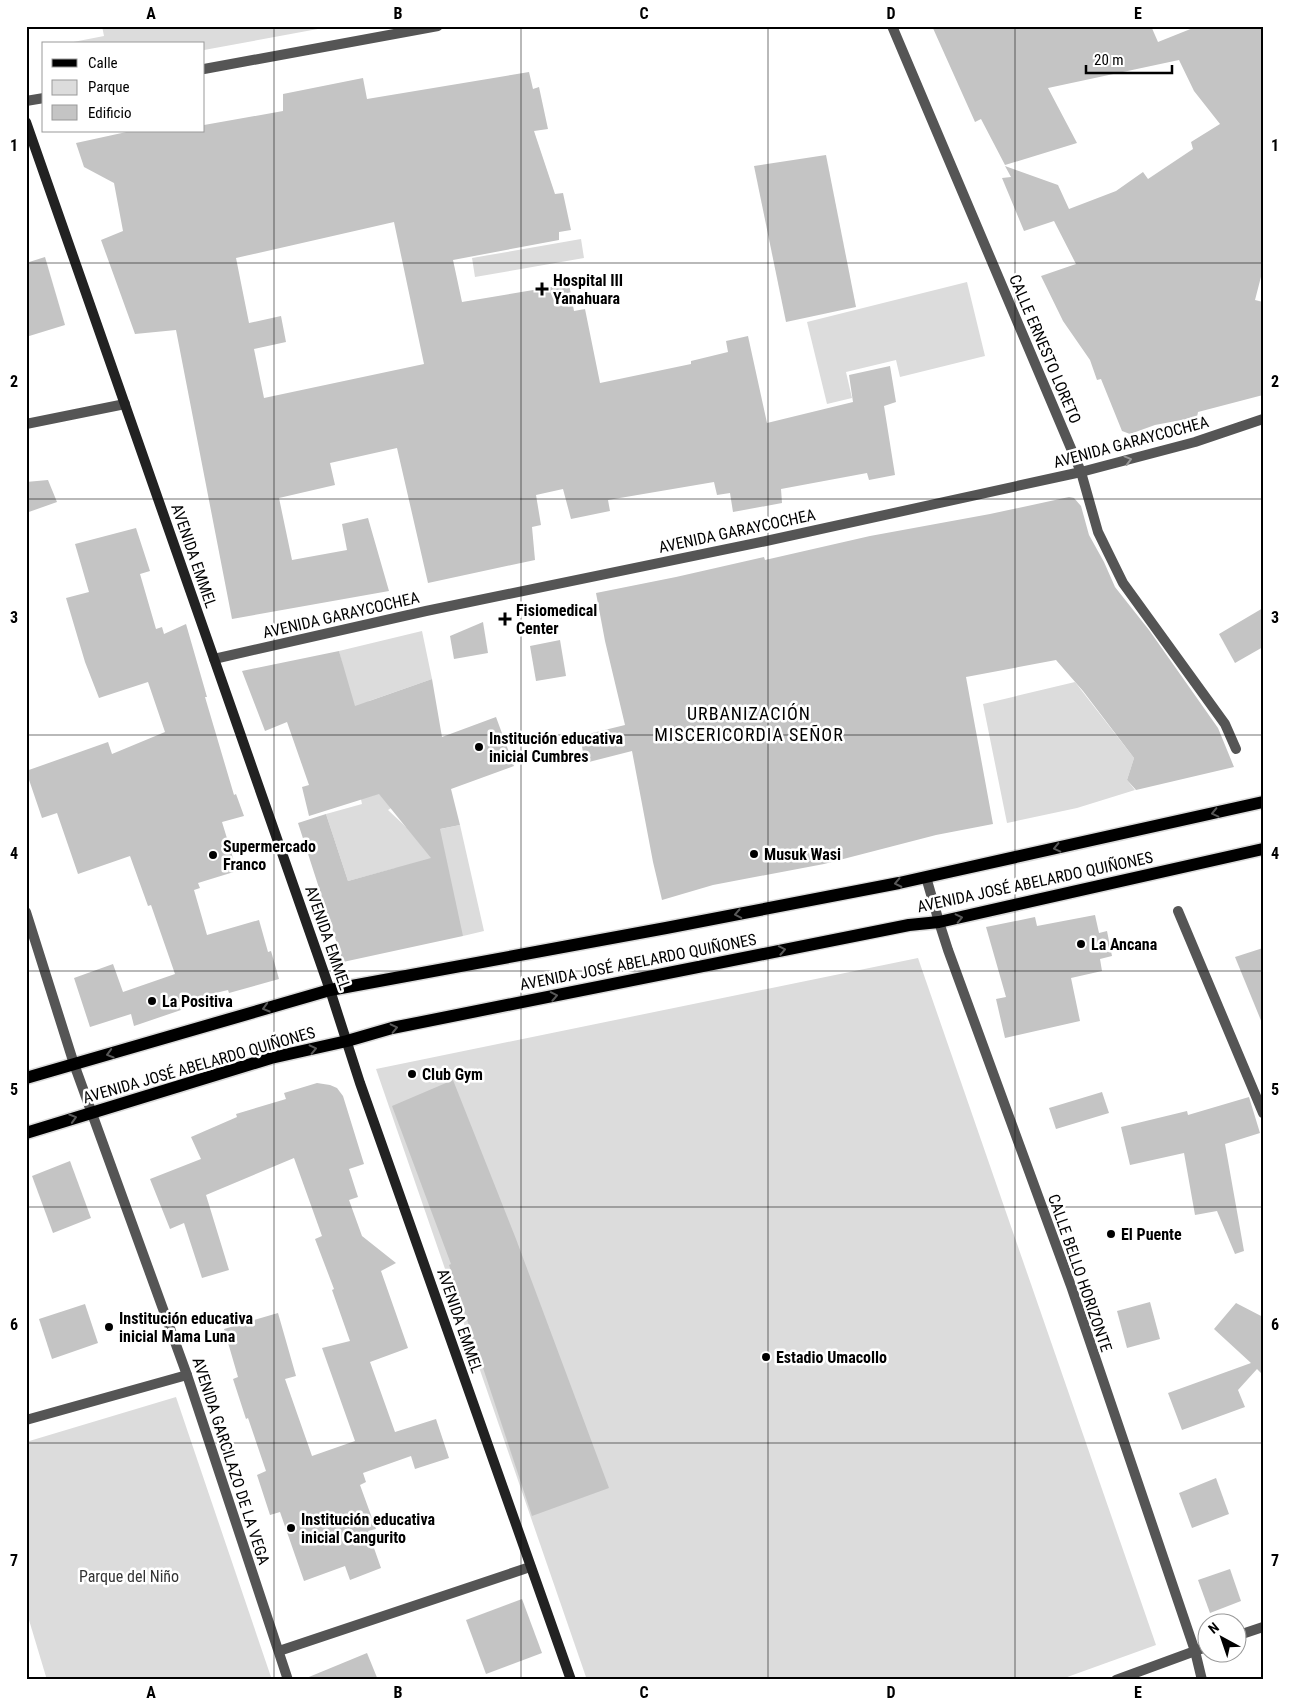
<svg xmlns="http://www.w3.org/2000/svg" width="1289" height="1706" viewBox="0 0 1289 1706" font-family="'Roboto Condensed',sans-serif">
<rect width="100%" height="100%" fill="#fff"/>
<g fill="#dcdcdc">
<path d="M 102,26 L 161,26 L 162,29 L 181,26 L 334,26 L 204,50 L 204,44 L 63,44 L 104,36 Z"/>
<path d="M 581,239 L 584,258 L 475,277 L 472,258 Z"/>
<path d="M 967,282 L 985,356 L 900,377 L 896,360 L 846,372 L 852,398 L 827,404 L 807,322 Z"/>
<path d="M 422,631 L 432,679 L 369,701 L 361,720 L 403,800 L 388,810 L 406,827 L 417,824 L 431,831 L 460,825 L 484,931 L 463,936 L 396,868 L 348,881 L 326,814 L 362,804 C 350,753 353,700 339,651 Z"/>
<path d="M 1075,682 L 1134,758 L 1127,780 L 1135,790 L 1077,808 L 1007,823 L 983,704 Z"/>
<path d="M 918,958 L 1156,1645 L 1059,1680 L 587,1680 L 376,1069 Z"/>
<path d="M 176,1397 L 272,1680 L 47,1680 L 26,1610 L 26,1442 Z"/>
</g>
<g fill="#c4c4c4" fill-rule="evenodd">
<path d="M 932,26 L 1151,26 L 1158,42 L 1198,26 L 1263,26 L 1263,269 L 1255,300 L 1263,302 L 1263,395 L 1198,412 L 1197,417 L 1155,425 L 1130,434 L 1122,431 L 1101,379 L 1097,380 L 1090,360 L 1063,321 L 1041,276 L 1076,264 L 1054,221 L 1024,231 L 1002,178 L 1011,177 L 1005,166 L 1058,185 L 1069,209 L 1116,191 L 1143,172 L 1148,179 L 1193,149 L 1191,142 L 1220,124 L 1194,91 L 1179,60 L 1048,88 L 1077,143 L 1005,165 L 981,119 L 975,122 Z"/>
<path d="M 529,72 L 533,89 L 539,87 L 548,129 L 534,131 L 555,194 L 563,193 L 571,230 L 559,232 L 559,240 L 453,260 L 462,302 L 569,284 L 574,311 L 585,309 L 600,383 L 691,364 L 691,361 L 728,352 L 726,341 L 748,336 L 767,423 L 853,402 L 849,375 L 890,366 L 896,402 L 884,406 L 895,475 L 869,480 L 867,473 L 781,489 L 782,503 L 733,512 L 730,493 L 717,495 L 714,482 L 608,500 L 610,511 L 571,519 L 563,489 L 536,495 L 541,525 L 532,527 L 535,560 L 428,583 L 397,448 L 330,463 L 335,485 L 279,498 L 292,560 L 347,550 L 342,524 L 368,518 L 389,591 L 232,619 L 176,330 L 135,334 L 101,240 L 123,231 L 114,183 L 84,167 L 76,143 L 131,131 L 204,131 L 204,125 L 283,111 L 283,94 L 363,78 L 367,99 ZM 394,222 L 424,364 L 264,398 L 254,349 L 286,342 L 281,316 L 249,323 L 236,258 Z"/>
<path d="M 826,155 L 856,307 L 786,322 L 754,166 Z"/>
<path d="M 45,257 L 65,325 L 26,337 L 26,263 Z"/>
<path d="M 48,480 L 57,502 L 26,513 L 26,482 Z"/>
<path d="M 1069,497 L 1074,498 L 1081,506 L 1089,535 L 1104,562 L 1115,587 L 1149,630 L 1218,728 L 1234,767 L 1136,790 L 1127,780 L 1134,758 L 1083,691 L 1056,660 L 966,677 L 993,824 L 936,835 L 824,864 L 713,885 L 662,900 L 653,862 L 632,751 L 585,763 L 580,736 L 625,725 L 605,641 L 596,593 L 676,577 L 764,557 L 765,560 L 870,536 L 990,514 Z"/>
<path d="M 136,528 L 150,571 L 140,574 L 156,629 L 162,627 L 164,634 L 186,624 L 207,697 L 205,697 L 234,795 L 236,794 L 244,816 L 222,822 L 237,871 L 198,883 L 200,888 L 194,890 L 207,935 L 259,920 L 268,952 L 271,951 L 279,979 L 229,993 L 228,990 L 178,1002 L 181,1010 L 134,1026 L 131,1014 L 90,1027 L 74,978 L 113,964 L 123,992 L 175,974 L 151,905 L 148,906 L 130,856 L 78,874 L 57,813 L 42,818 L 26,771 L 108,742 L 112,754 L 165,732 L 148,682 L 99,698 L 85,662 L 66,598 L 89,592 L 75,544 Z"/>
<path d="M 1263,608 L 1263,647 L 1235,663 L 1219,634 Z"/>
<path d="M 483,622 L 488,653 L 454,659 L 450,636 Z"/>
<path d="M 560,640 L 566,676 L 536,681 L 530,646 Z"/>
<path d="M 339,651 L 355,706 L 432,679 L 442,737 L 496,717 L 514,766 L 451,789 L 460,825 L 440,829 L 463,936 L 343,962 L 298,823 L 326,814 L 348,881 L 431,858 L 379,794 L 309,816 L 302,787 L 309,785 L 287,722 L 265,731 L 242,671 Z"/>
<path d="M 1095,915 L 1099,933 L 1107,931 L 1112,956 L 1100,959 L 1102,971 L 1071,978 L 1080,1021 L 1005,1038 L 996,999 L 1006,997 L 986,927 L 1035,917 L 1037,926 Z"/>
<path d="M 1263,948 L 1263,1023 L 1262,1023 L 1235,957 Z"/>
<path d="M 453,1080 L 516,1239 L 609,1488 L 532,1516 L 449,1265 L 451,1264 L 392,1106 Z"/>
<path d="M 317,1083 L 330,1085 L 337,1088 L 343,1096 L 364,1164 L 349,1169 L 358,1197 L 349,1200 L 362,1236 L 396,1263 L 381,1271 L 408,1348 L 370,1362 L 395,1432 L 436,1419 L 449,1458 L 415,1469 L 411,1456 L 363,1473 L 366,1482 L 360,1485 L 376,1529 L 368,1531 L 381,1568 L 350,1580 L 345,1566 L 304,1581 L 280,1512 L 270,1515 L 257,1475 L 266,1471 L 248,1418 L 246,1419 L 233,1379 L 238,1377 L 224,1329 L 278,1313 L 296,1376 L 285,1379 L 312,1456 L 355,1441 L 322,1348 L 350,1341 L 332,1290 L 334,1289 L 315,1239 L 322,1236 L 294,1158 L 206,1195 L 229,1270 L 202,1278 L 184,1223 L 170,1229 L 150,1179 L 201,1159 L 191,1137 L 237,1117 L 236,1114 L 286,1099 L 284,1093 Z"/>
<path d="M 1102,1092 L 1109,1113 L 1056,1129 L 1049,1108 Z"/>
<path d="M 1249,1097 L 1260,1133 L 1225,1144 L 1244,1251 L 1235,1254 L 1217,1211 L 1195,1215 L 1184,1153 L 1130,1165 L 1121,1127 L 1187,1111 L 1188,1115 Z"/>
<path d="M 70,1161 L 91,1218 L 53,1233 L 32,1176 Z"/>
<path d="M 1150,1302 L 1160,1339 L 1127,1348 L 1117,1311 Z"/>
<path d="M 1236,1303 L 1263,1317 L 1263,1375 L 1257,1369 L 1238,1390 L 1245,1407 L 1182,1430 L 1168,1393 L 1251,1363 L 1214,1329 Z"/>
<path d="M 85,1304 L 98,1343 L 52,1359 L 39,1319 Z"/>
<path d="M 1216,1478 L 1229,1514 L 1192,1528 L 1179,1493 Z"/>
<path d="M 1230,1569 L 1241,1601 L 1210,1613 L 1198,1580 Z"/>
<path d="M 522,1599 L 542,1653 L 486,1674 L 466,1620 Z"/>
<path d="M 367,1653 L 378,1680 L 304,1680 L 304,1679 Z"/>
</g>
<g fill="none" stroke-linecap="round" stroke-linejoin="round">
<defs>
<g id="primary">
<path d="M 26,1078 L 330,990 L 666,928 L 899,883 L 1263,802"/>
<path d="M 26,1133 L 271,1058 L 347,1041 L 392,1028 L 909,925 L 939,922 L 1263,849"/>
</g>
</defs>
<use href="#primary" stroke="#dbdbdb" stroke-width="15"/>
<g stroke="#555" stroke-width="10">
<path d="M 892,26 L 1081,472 L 1098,532 L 1123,583 L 1225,724 L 1236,749"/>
<path d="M 204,69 L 438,26"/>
<path d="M 26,101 L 44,98"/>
<path d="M 26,424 L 125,404"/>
<path d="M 214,659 L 426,611 L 766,541 L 1081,472 L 1195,442 L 1263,419"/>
<path d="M 926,877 L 939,922 L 948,950 L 1071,1286 L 1195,1651 L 1202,1680"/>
<path d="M 1178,911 L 1263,1113"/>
<path d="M 26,912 L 74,1064 L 187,1375 L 288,1680"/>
<path d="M 26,1420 L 187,1375"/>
<path d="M 1236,1636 L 1263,1627"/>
<path d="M 279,1651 L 530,1567"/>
<path d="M 1116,1680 L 1206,1647"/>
</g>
<path stroke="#222" stroke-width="10" d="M 26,122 L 330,990 L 360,1083 L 571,1680"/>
<use href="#primary" stroke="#000" stroke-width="12"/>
</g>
<defs><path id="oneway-chevron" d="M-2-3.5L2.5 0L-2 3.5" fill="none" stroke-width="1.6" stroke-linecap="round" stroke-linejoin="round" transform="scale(1.25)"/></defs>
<use stroke="#999" href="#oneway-chevron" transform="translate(1128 460) rotate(-15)"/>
<g stroke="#595959">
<use href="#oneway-chevron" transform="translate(1215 813) rotate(167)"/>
<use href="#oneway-chevron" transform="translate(1057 848) rotate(167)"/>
<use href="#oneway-chevron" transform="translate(898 883) rotate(168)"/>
<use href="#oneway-chevron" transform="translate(738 914) rotate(169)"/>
<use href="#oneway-chevron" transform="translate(959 918) rotate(-13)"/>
<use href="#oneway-chevron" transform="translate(782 950) rotate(-11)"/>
<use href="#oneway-chevron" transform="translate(554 996) rotate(-11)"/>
<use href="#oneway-chevron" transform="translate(266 1008) rotate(164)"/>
<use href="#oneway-chevron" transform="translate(394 1028) rotate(-13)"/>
<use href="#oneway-chevron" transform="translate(313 1049) rotate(-13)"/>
<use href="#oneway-chevron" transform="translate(110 1054) rotate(164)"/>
<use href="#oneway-chevron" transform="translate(73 1118) rotate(-17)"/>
</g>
<path fill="none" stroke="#000" stroke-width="1" stroke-opacity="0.55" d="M 274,26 L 274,1680M 521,26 L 521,1680M 768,26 L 768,1680M 1015,26 L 1015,1680M 26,263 L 1263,263M 26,499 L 1263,499M 26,735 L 1263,735M 26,971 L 1263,971M 26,1207 L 1263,1207M 26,1443 L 1263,1443"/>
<g fill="#000" stroke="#fff" stroke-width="2">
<path d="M539.5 281.5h5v5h5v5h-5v5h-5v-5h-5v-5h5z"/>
<path d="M502.5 611.5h5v5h5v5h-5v5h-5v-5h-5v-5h5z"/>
<circle cx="479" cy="747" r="5"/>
<circle cx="754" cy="854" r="5"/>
<circle cx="213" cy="855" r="5"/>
<circle cx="1081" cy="944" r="5"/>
<circle cx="152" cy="1001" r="5"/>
<circle cx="412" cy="1074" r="5"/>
<circle cx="1111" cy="1234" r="5"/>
<circle cx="109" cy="1327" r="5"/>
<circle cx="766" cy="1357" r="5"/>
<circle cx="291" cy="1528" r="5"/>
</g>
<g text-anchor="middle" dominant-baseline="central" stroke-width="5" stroke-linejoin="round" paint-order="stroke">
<g font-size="16" font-weight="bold" fill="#000" stroke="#fff" text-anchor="start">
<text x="553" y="280">Hospital III<tspan x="553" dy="18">Yanahuara</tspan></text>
<text x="516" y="610">Fisiomedical<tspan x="516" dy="18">Center</tspan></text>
<text x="489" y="738">Institución educativa<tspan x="489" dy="18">inicial Cumbres</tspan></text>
<text x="223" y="846">Supermercado<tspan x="223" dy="18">Franco</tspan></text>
<text x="764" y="854">Musuk Wasi</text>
<text x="1091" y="944">La Ancana</text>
<text x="162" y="1001">La Positiva</text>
<text x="422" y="1074">Club Gym</text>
<text x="1121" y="1234">El Puente</text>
<text x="119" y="1318">Institución educativa<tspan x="119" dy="18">inicial Mama Luna</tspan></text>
<text x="776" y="1357">Estadio Umacollo</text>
<text x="301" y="1519">Institución educativa<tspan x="301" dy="18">inicial Cangurito</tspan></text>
</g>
<g font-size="16" fill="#000" stroke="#fff">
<text transform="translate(1045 349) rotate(67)">CALLE ERNESTO LORETO</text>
<text transform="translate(1131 442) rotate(-15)">AVENIDA GARAYCOCHEA</text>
<text transform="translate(737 531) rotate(-12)">AVENIDA GARAYCOCHEA</text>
<text transform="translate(194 556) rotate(71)">AVENIDA EMMEL</text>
<text transform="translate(341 615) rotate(-13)">AVENIDA GARAYCOCHEA</text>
<text transform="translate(1035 882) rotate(-12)">AVENIDA JOSÉ ABELARDO QUIÑONES</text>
<text transform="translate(328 938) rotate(71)">AVENIDA EMMEL</text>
<text transform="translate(638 962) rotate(-11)">AVENIDA JOSÉ ABELARDO QUIÑONES</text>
<text transform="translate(199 1065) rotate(-16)">AVENIDA JOSÉ ABELARDO QUIÑONES</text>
<text transform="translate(1080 1273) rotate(71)">CALLE BELLO HORIZONTE</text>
<text transform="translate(460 1321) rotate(71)">AVENIDA EMMEL</text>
<text transform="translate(231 1461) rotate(72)">AVENIDA GARCILAZO DE LA VEGA</text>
</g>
<g font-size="16" fill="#333" stroke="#fff">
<text x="129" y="1576">Parque del Niño</text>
</g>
<g font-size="18" letter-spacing="1" fill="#000" stroke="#fff">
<text x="749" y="713">URBANIZACIÓN<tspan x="749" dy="21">MISCERICORDIA SEÑOR</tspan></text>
</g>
</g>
<rect width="1289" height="1706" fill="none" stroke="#ffffff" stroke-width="55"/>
<rect x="42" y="42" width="162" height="90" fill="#ffffff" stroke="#999999"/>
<rect x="52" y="59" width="25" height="8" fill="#000000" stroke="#999999"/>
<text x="88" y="68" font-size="15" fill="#000000">Calle</text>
<rect x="52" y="80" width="25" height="15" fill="#dcdcdc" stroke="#999999"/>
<text x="88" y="92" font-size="15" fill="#000000">Parque</text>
<rect x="52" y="105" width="25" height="15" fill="#c4c4c4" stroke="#999999"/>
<text x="88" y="118" font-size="15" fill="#000000">Edificio</text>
<g transform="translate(1222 1638) rotate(320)"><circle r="24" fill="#ffffff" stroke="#999999"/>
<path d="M0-4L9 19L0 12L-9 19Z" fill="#000000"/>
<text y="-8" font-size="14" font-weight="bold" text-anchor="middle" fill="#000000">N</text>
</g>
<path d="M1086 65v8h86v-8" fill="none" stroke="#000000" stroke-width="2.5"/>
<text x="1094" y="65" font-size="15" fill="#000000" stroke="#ffffff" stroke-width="4" paint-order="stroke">20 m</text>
<rect x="28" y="28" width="1234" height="1650" fill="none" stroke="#000" stroke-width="2"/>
<g font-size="16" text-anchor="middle" font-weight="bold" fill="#000">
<text x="151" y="19">A</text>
<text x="398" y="19">B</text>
<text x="644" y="19">C</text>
<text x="891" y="19">D</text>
<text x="1138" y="19">E</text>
<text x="14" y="151">1</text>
<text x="1275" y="151">1</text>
<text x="14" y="387">2</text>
<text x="1275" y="387">2</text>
<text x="14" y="623">3</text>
<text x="1275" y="623">3</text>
<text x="14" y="859">4</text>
<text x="1275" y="859">4</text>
<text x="14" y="1095">5</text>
<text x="1275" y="1095">5</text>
<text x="14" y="1330">6</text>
<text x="1275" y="1330">6</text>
<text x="14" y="1566">7</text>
<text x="1275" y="1566">7</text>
<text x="151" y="1698">A</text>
<text x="398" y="1698">B</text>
<text x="644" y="1698">C</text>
<text x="891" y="1698">D</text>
<text x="1138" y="1698">E</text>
</g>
</svg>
